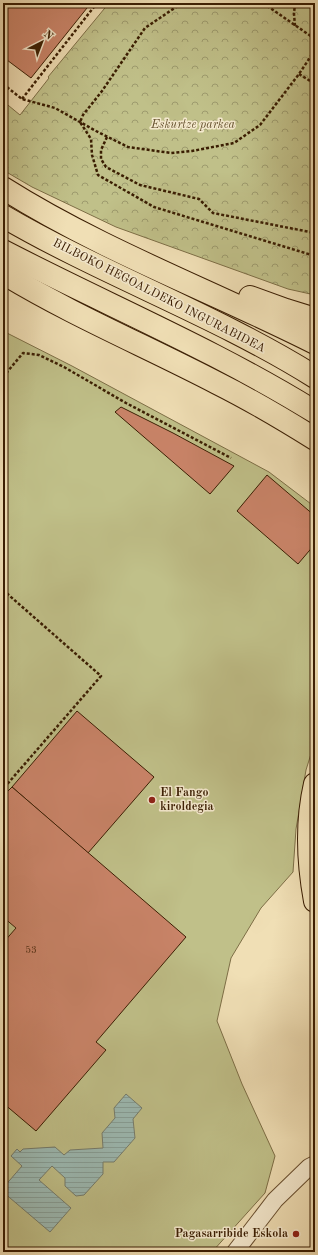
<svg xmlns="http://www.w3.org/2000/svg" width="318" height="1255" viewBox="0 0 318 1255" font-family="'Old Standard TT',serif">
<defs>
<pattern id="park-crowns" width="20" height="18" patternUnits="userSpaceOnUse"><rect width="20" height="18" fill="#c0c089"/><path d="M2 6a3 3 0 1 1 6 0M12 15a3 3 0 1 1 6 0" fill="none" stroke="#9d9b6e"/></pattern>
<pattern id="water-rules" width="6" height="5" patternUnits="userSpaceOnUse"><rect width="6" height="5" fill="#9cbbb5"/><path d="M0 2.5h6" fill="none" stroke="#87a09a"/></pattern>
</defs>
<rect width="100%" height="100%" fill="#f0dfb5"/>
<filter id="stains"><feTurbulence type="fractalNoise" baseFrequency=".005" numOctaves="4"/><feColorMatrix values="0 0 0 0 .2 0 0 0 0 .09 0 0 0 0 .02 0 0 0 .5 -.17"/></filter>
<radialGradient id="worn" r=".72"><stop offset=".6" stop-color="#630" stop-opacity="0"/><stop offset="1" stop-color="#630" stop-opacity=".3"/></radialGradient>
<path fill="url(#park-crowns)" stroke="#7d6e46" d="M 109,3 L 315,3 L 315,295 L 288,289 L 116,227 L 32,187 L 3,170 L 3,101 L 20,115 L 49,78 L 48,77 Z"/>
<path fill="#c0c089" stroke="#7d6e46" d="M 3,331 L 72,366 L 269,472 L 315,507 L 315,557 L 312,561 L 315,564 L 315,741 L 306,770 L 296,829 L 293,872 L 261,908 L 231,958 L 217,1021 L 242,1084 L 275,1156 L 265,1193 L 212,1252 L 3,1252 Z"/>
<path fill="url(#water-rules)" stroke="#757c6d" d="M 126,1094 L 142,1108 L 133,1119 L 135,1138 L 114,1162 L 103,1162 L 103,1174 L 84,1195 L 76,1196 L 65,1186 L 65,1178 L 52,1166 L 39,1180 L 71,1208 L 50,1232 L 3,1192 L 3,1188 L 22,1166 L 11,1156 L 17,1149 L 20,1152 L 23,1149 L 55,1147 L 64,1155 L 70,1150 L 103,1148 L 102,1133 L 115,1118 L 114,1108 Z"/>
<g fill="#ca8469" stroke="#3a1d02">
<path d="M 3,3 L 91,3 L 31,78 L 3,57 Z"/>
<path d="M 121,407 L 173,433 L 234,466 L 210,494 L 115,412 Z"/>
<path d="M 267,475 L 315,516 L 315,544 L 298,564 L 237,511 Z"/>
<path d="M 77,711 L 154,777 L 88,853 L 12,787 Z"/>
<path d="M 12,787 L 186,937 L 96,1042 L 106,1050 L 36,1131 L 3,1103 L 3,943 L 16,928 L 3,917 L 3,796 Z"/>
</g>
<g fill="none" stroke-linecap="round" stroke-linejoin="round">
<defs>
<path id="minor" d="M 235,1252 L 275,1200 L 309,1167 L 315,1164"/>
<g id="motorway">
<path d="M 3,188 C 101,250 212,291 315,343"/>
<path d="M 3,216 C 104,275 216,315 315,377"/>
<path d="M 3,251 C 107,305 215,350 315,412"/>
<path d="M 3,273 C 72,315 146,346 217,383 C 251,400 283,419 315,439"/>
<path d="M 250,297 L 286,310 L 315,319"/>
<path d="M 315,784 C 306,823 308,863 315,901"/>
</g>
</defs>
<use href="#minor" stroke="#684e2f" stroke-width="18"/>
<use href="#motorway" stroke="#3a1d02" stroke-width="24"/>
<g stroke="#3a1d02" stroke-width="2.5" stroke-dasharray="3 2" stroke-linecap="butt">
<path d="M 182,3 L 145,28 L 102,91 L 83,115 L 80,122 L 91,139 L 92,155 L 98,175 L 154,207 L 315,256"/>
<path d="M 263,3 L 315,39"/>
<path d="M 295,3 L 294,14 L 295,26"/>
<path d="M 299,74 L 315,84"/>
<path d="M 3,84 L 22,99 L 55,108 L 96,131 L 128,147 L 171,153 L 192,151 L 234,143 L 260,125 L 299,74 L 315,50"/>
<path d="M 22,99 L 97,3"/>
<path d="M 107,137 L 101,150 L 101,159 L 106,167 L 140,185 L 199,199 L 213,213 L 315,233"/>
<path d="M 3,377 L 23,353 L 39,355 L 64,367 L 126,403 L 231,458"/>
<path d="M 3,590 L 101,676 L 3,789"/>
<path d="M 3,940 L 5,941"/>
</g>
<use href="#minor" stroke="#f5eacf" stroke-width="16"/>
<use href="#motorway" stroke="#f0dfb5" stroke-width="22"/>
</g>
<g fill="#8f2418" stroke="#f5eacf" stroke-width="1.5">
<circle cx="152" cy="800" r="4"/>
<circle cx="296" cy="1234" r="4"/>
</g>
<g text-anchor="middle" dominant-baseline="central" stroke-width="3" stroke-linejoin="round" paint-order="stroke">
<g font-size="10" fill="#5e371c">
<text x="31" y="950">53</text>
</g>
<g font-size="12" font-style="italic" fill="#624e2a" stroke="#f5eacf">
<text x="193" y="125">Eskurtze parkea</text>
</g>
<g font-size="12" fill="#3a1d02" stroke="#f5eacf">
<text transform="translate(159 296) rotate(27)">BILBOKO HEGOALDEKO INGURABIDEA</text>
</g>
<g font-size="12" font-weight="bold" fill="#3a1d02" stroke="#f5eacf" text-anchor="start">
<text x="160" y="793">El Fango<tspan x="160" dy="14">kiroldegia</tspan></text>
<text x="288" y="1234" text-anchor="end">Pagasarribide Eskola</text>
</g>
</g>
<rect width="318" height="1255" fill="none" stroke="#f0dfb5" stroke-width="16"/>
<rect x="4" y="4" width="310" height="1247" fill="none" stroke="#3a1d02" stroke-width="2"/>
<rect x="8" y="8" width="302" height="1239" fill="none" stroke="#3a1d02"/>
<g transform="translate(42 42) rotate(42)" stroke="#f5eacf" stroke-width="3" paint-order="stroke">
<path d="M0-3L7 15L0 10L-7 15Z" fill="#3a1d02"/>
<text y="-6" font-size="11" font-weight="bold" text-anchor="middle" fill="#3a1d02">N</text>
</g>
<rect width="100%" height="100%" filter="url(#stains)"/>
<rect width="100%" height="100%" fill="url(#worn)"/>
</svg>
